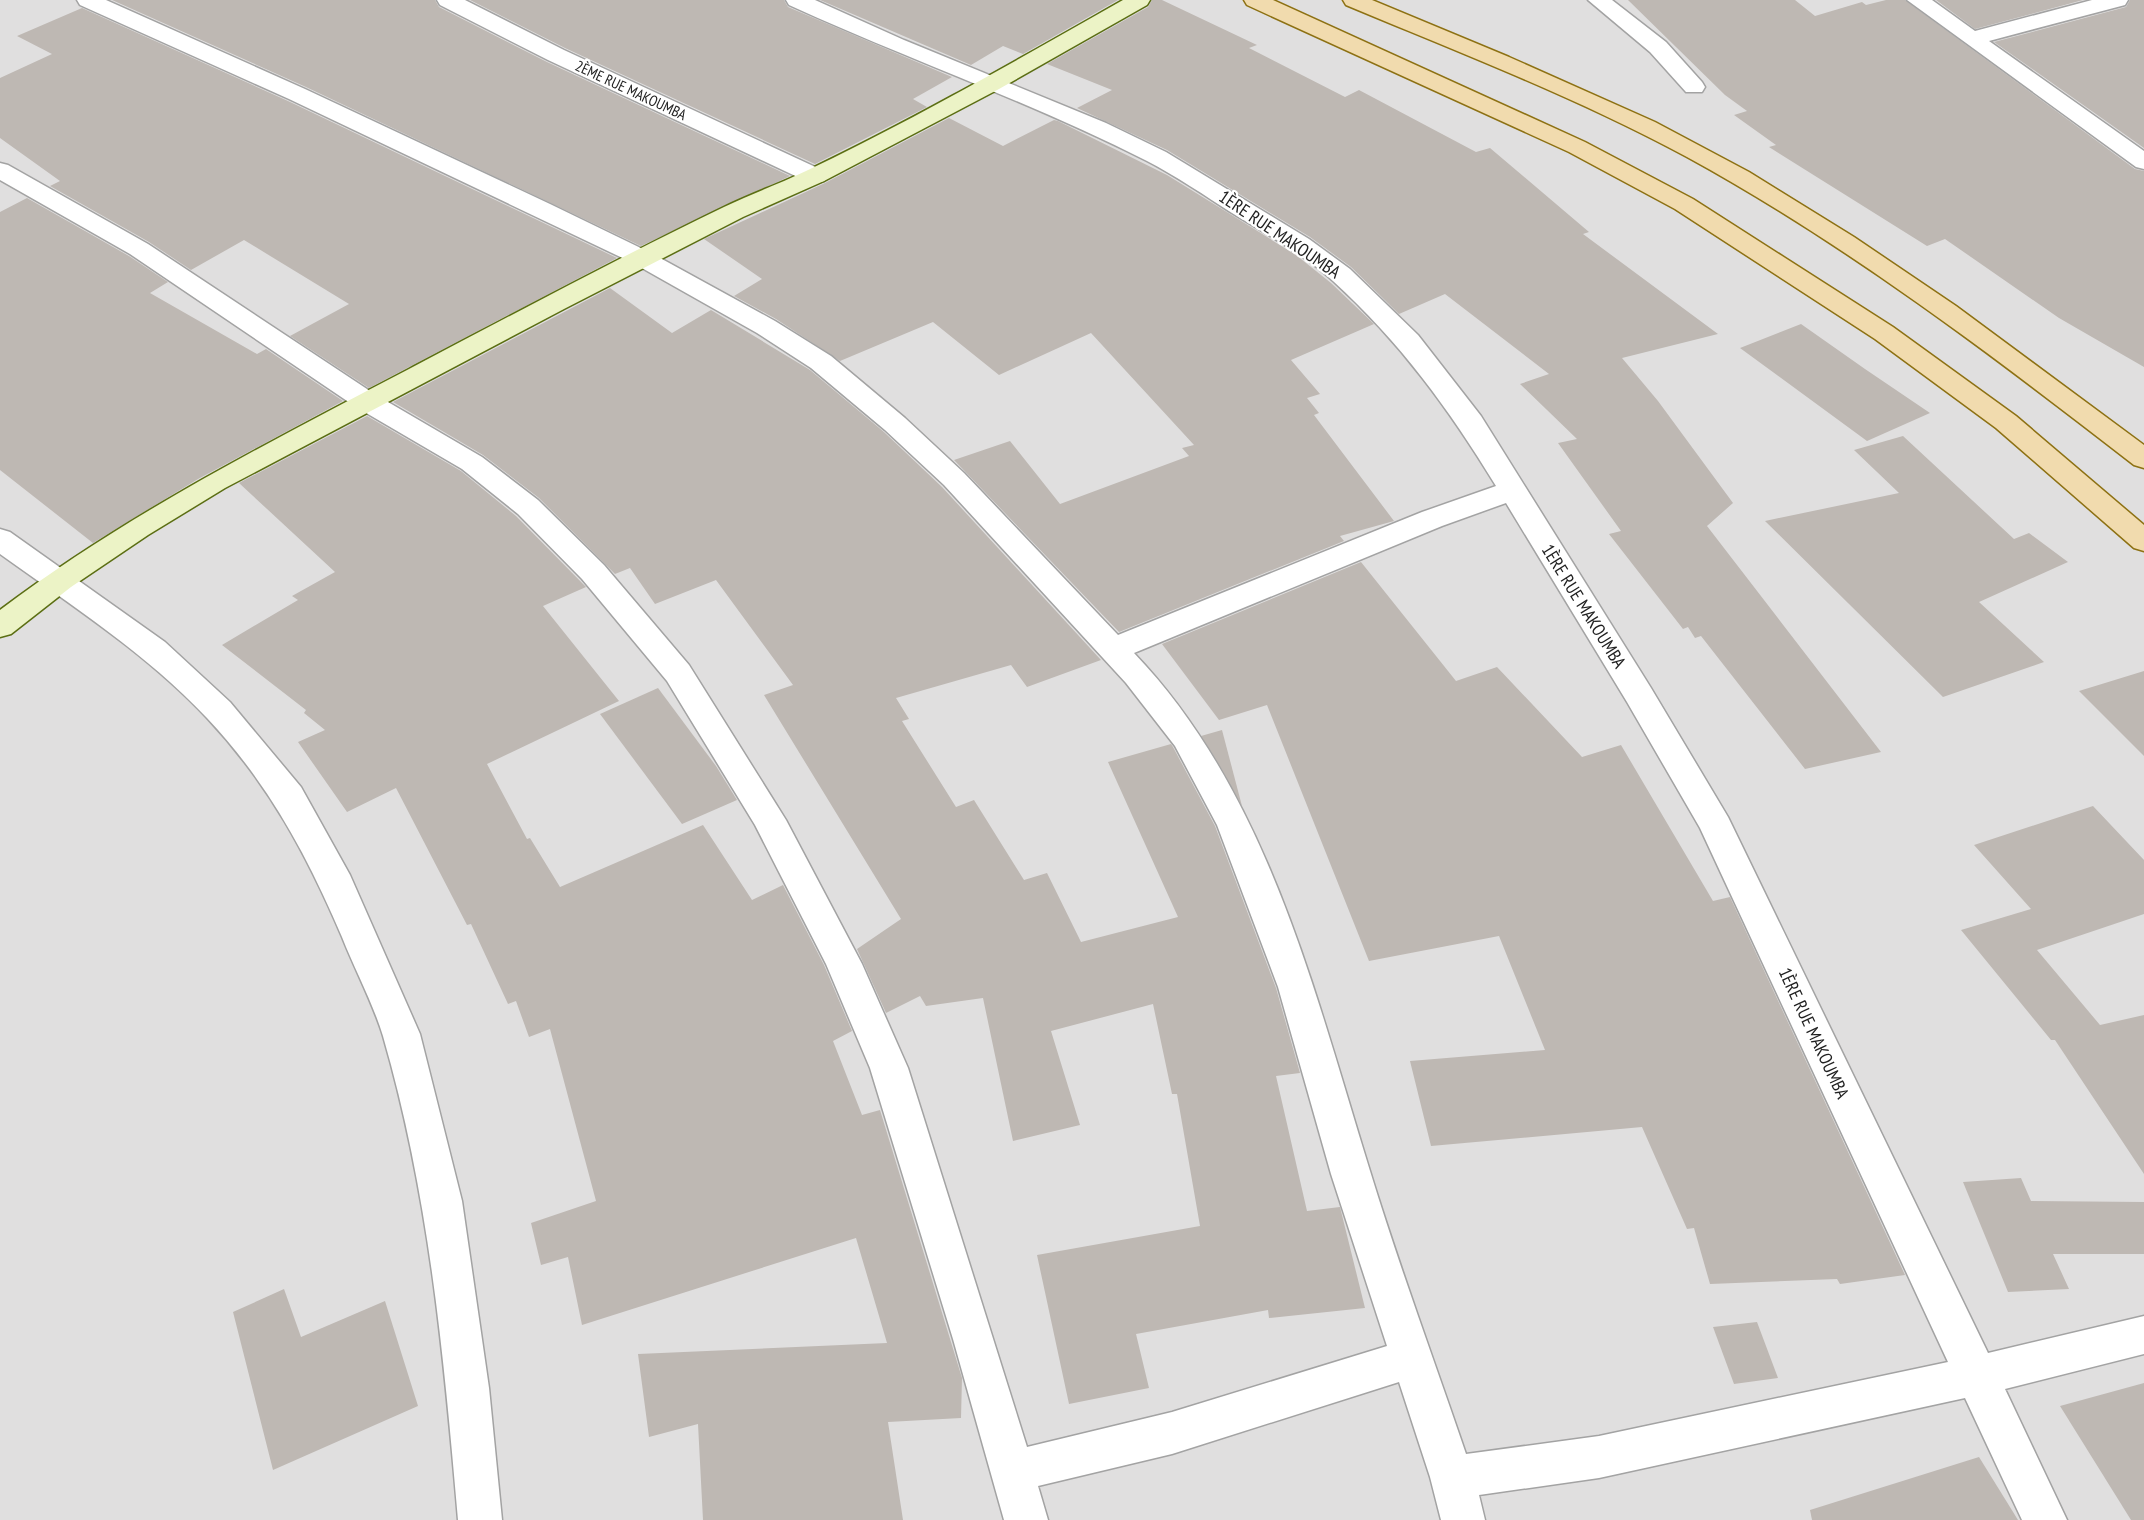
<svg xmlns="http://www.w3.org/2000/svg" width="2144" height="1520" viewBox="0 0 2144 1520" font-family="'PT Sans Narrow',sans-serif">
<rect width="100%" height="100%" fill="#f1efea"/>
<rect fill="#e0dfdf" x="0" y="0" width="2144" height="1520"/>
<g fill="#beb8b3">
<path d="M 112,0 L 435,0 L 439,7 L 547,62 L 790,176 L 641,246 L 306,87 Z"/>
<path d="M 470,0 L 784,0 L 788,7 L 952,77 L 913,99 L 927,107 L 815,164 L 565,48 Z"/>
<path d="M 820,0 L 1118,0 L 1023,54 L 1003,46 L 971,65 Z"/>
<path d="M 1152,0 L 1162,0 L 1257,45 L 1249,48 L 1345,97 L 1359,90 L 1476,152 L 1490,148 L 1589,232 L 1583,234 L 1718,334 L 1622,358 L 1658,401 L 1733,503 L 1707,526 L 1881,752 L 1805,769 L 1701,636 L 1695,638 L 1688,627 L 1683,629 L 1609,534 L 1621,531 L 1558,443 L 1577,439 L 1520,384 L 1549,374 L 1445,294 L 1399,314 L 1351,267 L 1310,237 L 1167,150 L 1077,108 L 1112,90 L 1047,64 L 1148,7 Z"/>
<path d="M 1628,0 L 1795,0 L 1815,16 L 1862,2 L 1866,5 L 1886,0 L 1905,0 L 2135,169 L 2144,171 L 2144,367 L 2059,318 L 1945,239 L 1927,246 L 1769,147 L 1776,145 L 1734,115 L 1747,111 L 1725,95 Z"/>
<path d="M 1936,0 L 2083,0 L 1975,29 Z"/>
<path d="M 2130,0 L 2144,0 L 2144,148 L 1994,42 L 2126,7 Z"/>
<path d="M 82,8 L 288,101 L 617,258 L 369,388 L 290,336 L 349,304 L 244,240 L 191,270 L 149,242 L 50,186 L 60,181 L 0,138 L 0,78 L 52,54 L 17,36 Z"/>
<path d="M 949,118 L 1003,146 L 1054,120 L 1058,121 L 1167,175 L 1296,255 L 1331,283 L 1374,324 L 1291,360 L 1320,394 L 1307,398 L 1319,413 L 1314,415 L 1394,521 L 1340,536 L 1344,541 L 1119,632 L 954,460 L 1010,441 L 1060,504 L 1189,456 L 1182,448 L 1194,445 L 1091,333 L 999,375 L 933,322 L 840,361 L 776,319 L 734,296 L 762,279 L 704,239 L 825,183 Z"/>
<path d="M 27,198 L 129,256 L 168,282 L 150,293 L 257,354 L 266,349 L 343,401 L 198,479 L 93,543 L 0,470 L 0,212 Z"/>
<path d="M 610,288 L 672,333 L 711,310 L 810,370 L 884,432 L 942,487 L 1101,660 L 1027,687 L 1011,665 L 896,698 L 909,719 L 902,721 L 956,807 L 974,800 L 1024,880 L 1047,873 L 1081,942 L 1178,917 L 1108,762 L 1171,744 L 1173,747 L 1215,826 L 1276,988 L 1300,1073 L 1276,1076 L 1307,1211 L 1340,1207 L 1365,1308 L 1269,1318 L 1268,1310 L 1136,1334 L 1149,1388 L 1069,1404 L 1037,1255 L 1200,1226 L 1177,1094 L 1172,1094 L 1153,1004 L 1051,1031 L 1080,1125 L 1013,1141 L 983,998 L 926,1006 L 920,996 L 886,1013 L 857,949 L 901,919 L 764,695 L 793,685 L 716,580 L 655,604 L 630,568 L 615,574 L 539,498 L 483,455 L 393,402 Z"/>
<path d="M 1801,324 L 1865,369 L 1930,413 L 1867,441 L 1740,348 Z"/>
<path d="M 367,416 L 461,471 L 516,516 L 586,587 L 543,606 L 619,701 L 487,764 L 527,839 L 530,838 L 560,887 L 703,825 L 752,900 L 783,885 L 824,965 L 852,1031 L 833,1041 L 862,1115 L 880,1110 L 962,1378 L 961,1418 L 888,1422 L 903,1520 L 703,1520 L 698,1424 L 649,1437 L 638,1354 L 887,1343 L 856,1238 L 582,1325 L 568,1257 L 541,1265 L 531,1223 L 596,1201 L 550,1029 L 529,1037 L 516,1001 L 508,1004 L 471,924 L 467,925 L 396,788 L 347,812 L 298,742 L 325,730 L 304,713 L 306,710 L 222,645 L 298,600 L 292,596 L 335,572 L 239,483 Z"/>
<path d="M 1903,436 L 2014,539 L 2029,533 L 2068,562 L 1979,602 L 2044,662 L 1943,697 L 1765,521 L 1899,493 L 1854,450 Z"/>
<path d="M 1361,562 L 1456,681 L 1497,667 L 1582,757 L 1621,745 L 1713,901 L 1730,897 L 1905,1275 L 1840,1284 L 1837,1279 L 1710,1284 L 1694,1228 L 1687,1229 L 1642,1127 L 1431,1146 L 1410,1061 L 1545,1050 L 1499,936 L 1369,961 L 1267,705 L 1219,720 L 1162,644 Z"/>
<path d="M 2144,671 L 2144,756 L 2079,691 Z"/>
<path d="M 658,688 L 716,766 L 737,800 L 682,824 L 600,714 Z"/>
<path d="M 1222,730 L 1242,806 L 1201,736 Z"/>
<path d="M 2093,806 L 2144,860 L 2144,914 L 2037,950 L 2100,1025 L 2144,1015 L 2144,1174 L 2055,1040 L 2051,1040 L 1961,930 L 2031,909 L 1974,845 Z"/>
<path d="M 2021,1178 L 2031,1201 L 2144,1202 L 2144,1254 L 2053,1254 L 2069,1289 L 2008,1292 L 1963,1182 Z"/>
<path d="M 284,1289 L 301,1337 L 385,1301 L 418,1406 L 273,1470 L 233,1312 Z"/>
<path d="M 1757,1322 L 1778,1378 L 1734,1384 L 1713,1327 Z"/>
<path d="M 2144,1383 L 2144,1520 L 2131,1520 L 2060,1406 Z"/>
<path d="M 1979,1457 L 2018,1520 L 1812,1520 L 1810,1510 Z"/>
</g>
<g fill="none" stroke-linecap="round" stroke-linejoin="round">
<defs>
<g id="street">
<path d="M 77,0 L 106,0 L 305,89 L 550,204 L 651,253 L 775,321 L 831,356 L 905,418 L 964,473 L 1118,635 L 1422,512 L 1496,486 C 1449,409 1400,342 1333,281 C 1304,254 1266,234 1232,213 C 1204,195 1176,176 1147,161 C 1031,102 907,59 789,5 L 786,0 L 815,0 L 904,40 L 1106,123 L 1166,152 L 1309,239 L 1350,269 L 1418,335 L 1481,416 L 1651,688 L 1728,817 L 1988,1353 L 2144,1316 L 2144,1354 L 2005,1389 L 2067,1520 L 2022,1520 L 1965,1398 L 1599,1478 L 1479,1495 L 1485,1520 L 1441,1520 L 1430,1477 L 1399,1382 L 1172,1454 L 1038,1486 L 1048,1520 L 1004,1520 L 953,1339 L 870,1068 L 826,964 L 755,825 L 667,681 L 582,579 L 518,514 L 462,469 L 356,407 L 130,254 L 0,180 L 0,163 L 8,165 L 148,244 L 376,395 L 482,457 L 538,500 L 604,565 L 689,665 L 786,820 L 862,964 L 908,1068 L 1027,1447 L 1172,1412 L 1387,1346 L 1331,1174 L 1278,987 L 1217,825 L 1175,746 L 1126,683 L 944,485 L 885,430 L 811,368 L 757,333 L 633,263 L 289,99 L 80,5 ZM 1506,503 L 1627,702 L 1700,828 L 1948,1362 L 1599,1436 L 1466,1454 C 1434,1360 1399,1266 1370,1171 C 1314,991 1268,793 1134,653 L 1442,526 Z"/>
<path d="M 437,0 L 465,0 L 564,50 L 824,171 L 827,176 L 824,181 L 815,183 L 806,181 L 548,60 L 440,5 Z"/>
<path d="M 1588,0 L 1612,0 L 1666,42 L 1702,82 L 1705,87 L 1702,92 L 1686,92 L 1650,52 Z"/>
<path d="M 1907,0 L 1932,0 L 1975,31 L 2092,0 L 2128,0 L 2125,5 L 1989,41 L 2144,151 L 2144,169 L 2136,167 Z"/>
<path d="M 0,529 L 10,532 L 165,642 L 230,702 L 301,787 L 350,875 L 420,1034 L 462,1201 L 489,1388 L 502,1520 L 458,1520 C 444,1357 429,1194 383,1036 C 373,1003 355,970 342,937 C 307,855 269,784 207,718 C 147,654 71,605 0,554 Z"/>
</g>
<path id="secondary" d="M 1123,0 L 1150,0 L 1147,5 L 999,89 L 824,181 L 743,217 L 564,309 L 225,488 L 148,535 L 71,587 L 11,634 L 0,637 L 0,610 C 127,514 268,443 409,369 C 514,314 618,258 724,207 C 751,194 779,184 806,171 C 915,119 1019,59 1123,0 Z"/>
<g id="primary">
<path d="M 1244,0 L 1273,0 L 1585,142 L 1693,199 L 1893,327 L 2016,416 L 2144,525 L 2144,551 L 2134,548 L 1996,428 L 1875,339 L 1675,209 L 1569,152 L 1247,5 Z"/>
<path d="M 1343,0 L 1372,0 L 1509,57 L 1655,122 L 1749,172 L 1854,237 L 1956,306 L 2144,445 L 2144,468 L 2134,465 C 1991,354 1846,244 1687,157 C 1578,98 1461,53 1346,5 Z"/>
</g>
</defs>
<use href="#street" stroke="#a3a3a3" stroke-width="3"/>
<use href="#secondary" stroke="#5b6e13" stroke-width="3"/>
<use href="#primary" stroke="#8d7113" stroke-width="3"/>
<use href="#street" fill="#fff" fill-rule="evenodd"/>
<use href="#secondary" fill="#ecf3c6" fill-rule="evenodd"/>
<use href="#primary" fill="#f1dbae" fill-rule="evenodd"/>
</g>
<g text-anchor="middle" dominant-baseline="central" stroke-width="4.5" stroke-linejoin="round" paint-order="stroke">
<g font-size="15" fill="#222" stroke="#fff">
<text transform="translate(631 90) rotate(25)">2ÈME RUE MAKOUMBA</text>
</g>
<g font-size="18" fill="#222" stroke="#fff">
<text transform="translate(1280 234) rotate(34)">1ÈRE RUE MAKOUMBA</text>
<text transform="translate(1584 606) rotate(58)">1ÈRE RUE MAKOUMBA</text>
<text transform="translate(1814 1033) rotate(65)">1ÈRE RUE MAKOUMBA</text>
</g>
</g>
</svg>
